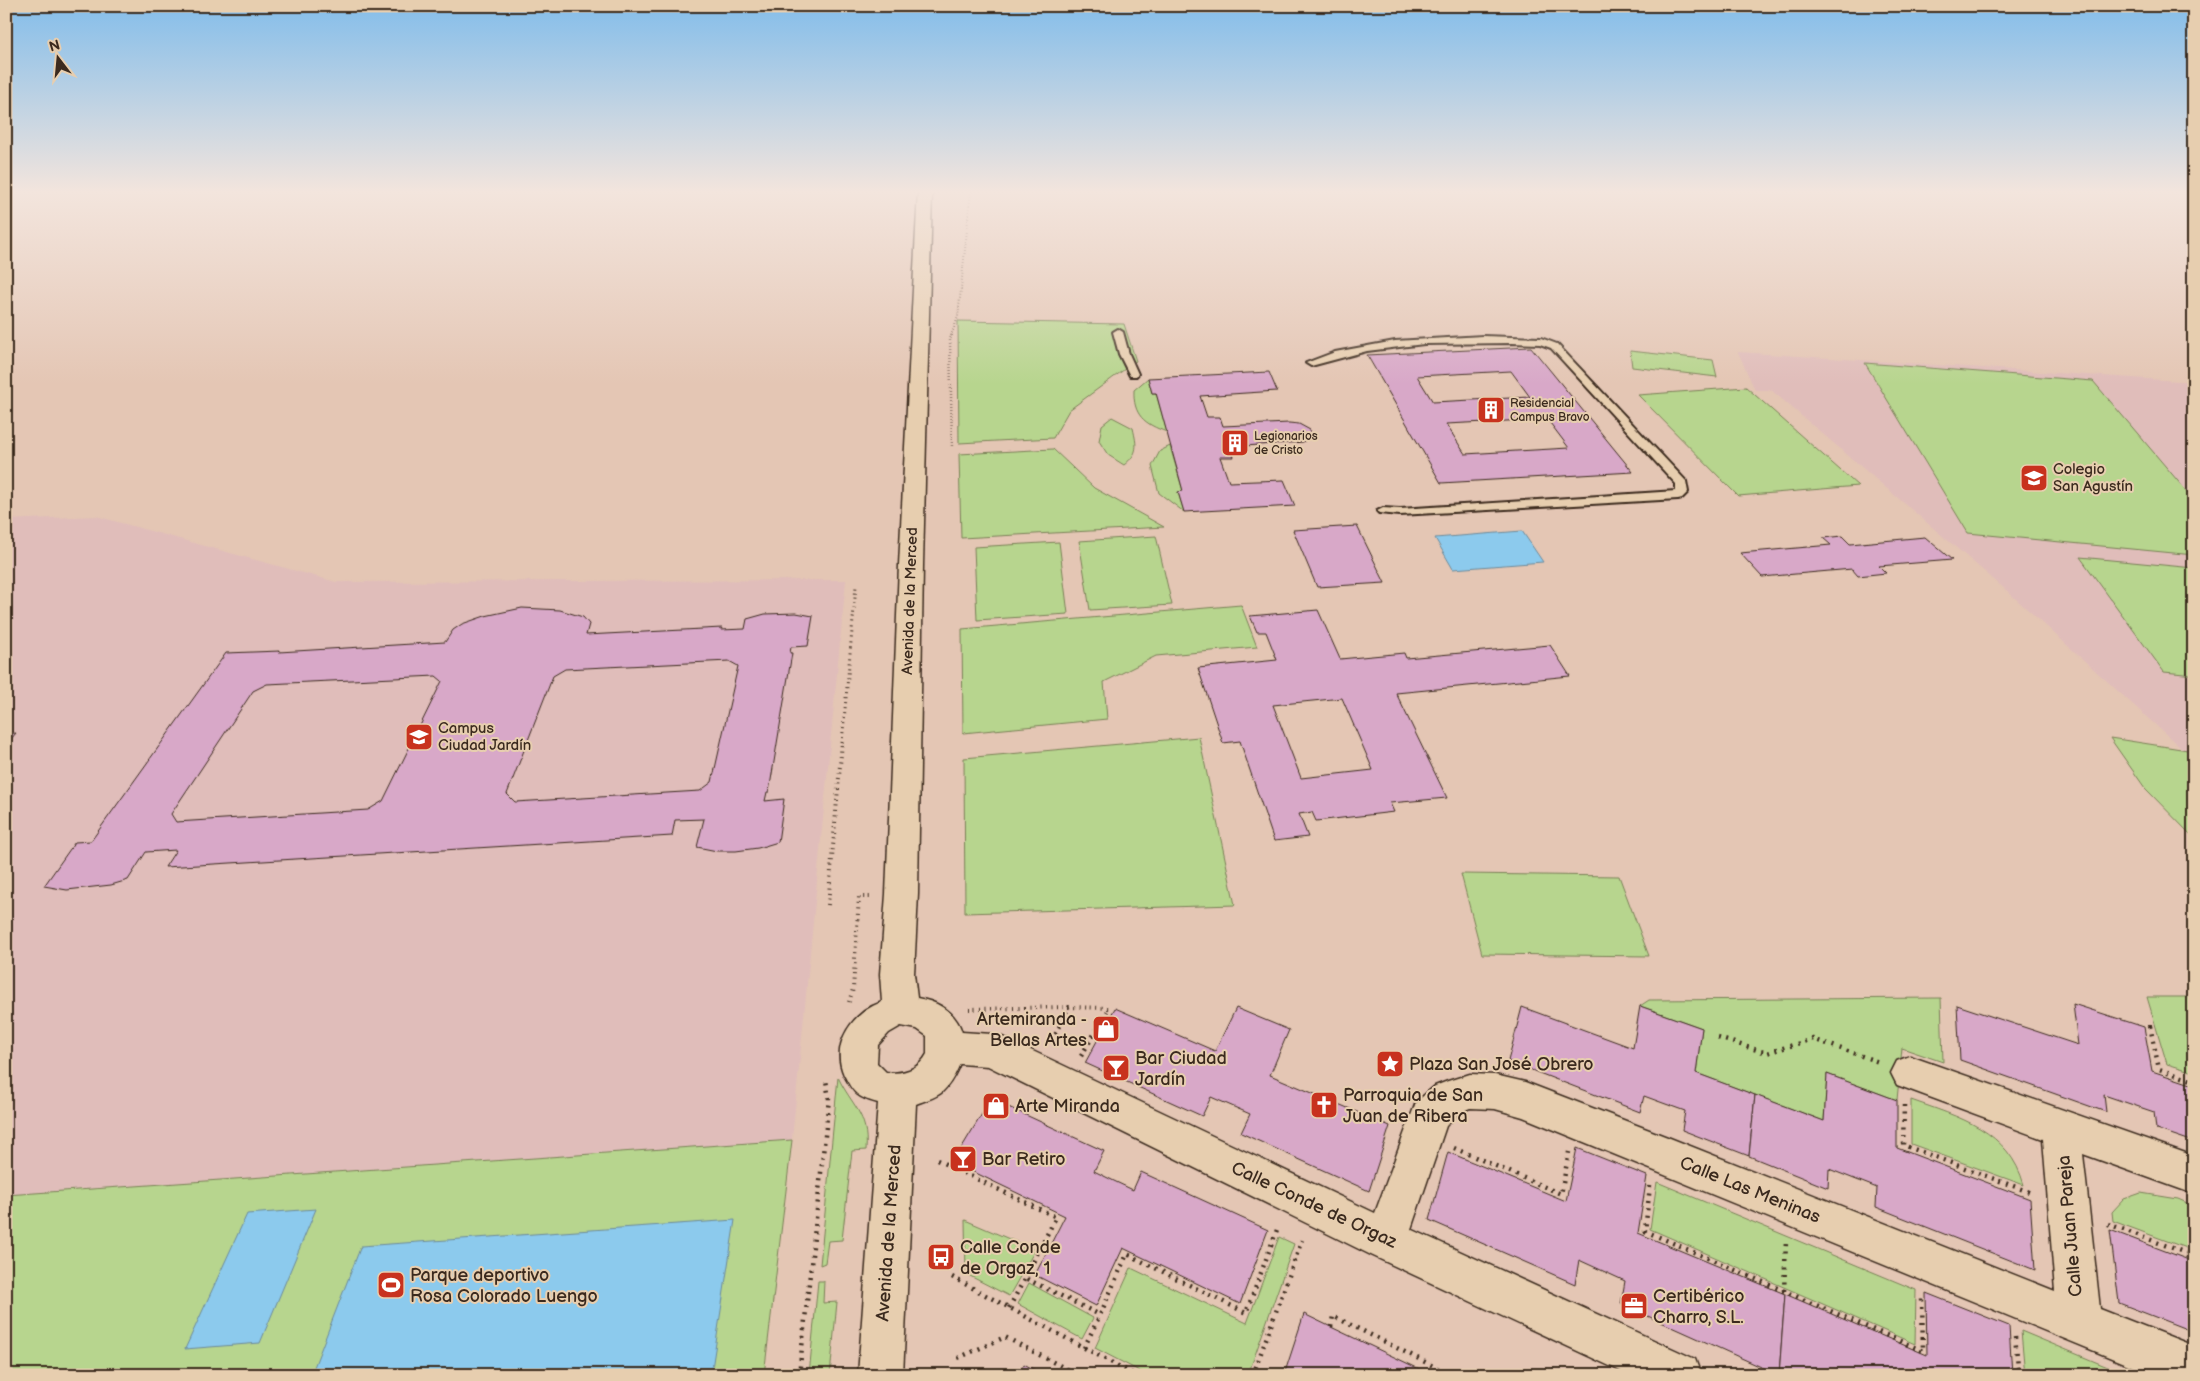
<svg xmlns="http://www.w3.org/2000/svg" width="2200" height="1381" font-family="'Balsamiq Sans',sans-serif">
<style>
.built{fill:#e0bdba}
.green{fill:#b7d58e;stroke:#798056}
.water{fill:#8ccaed;stroke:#6c8a9a}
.building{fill:#d8a8c8;stroke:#3b2a1e;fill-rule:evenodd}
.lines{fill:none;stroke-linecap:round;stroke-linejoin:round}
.lane-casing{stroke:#3b2a1e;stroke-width:4}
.street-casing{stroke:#3b2a1e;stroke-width:3}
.secondary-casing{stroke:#3b2a1e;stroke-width:3}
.path-far4{stroke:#3b2a1e;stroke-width:2;stroke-dasharray:0.5 2.5;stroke-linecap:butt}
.path-far3{stroke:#3b2a1e;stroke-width:2.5;stroke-dasharray:0.5 2.5;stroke-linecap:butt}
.path-far2{stroke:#3b2a1e;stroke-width:3;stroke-dasharray:1 4;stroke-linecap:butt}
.path-far1{stroke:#3b2a1e;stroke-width:4;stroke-dasharray:1 4.5;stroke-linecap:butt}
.path{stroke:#3b2a1e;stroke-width:4.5;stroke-dasharray:2 5.5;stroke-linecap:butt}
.lane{fill:#e7ceaf;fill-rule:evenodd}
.street{fill:#e7ceaf;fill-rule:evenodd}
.secondary{fill:#e7ceaf;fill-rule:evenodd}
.labels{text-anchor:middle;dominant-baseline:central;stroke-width:4;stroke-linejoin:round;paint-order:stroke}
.far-poi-label{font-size:12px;fill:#3b2a1e;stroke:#e7ceaf;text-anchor:start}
.poi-label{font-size:15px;fill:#3b2a1e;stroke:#e7ceaf;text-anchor:start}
.street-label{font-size:15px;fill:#3b2a1e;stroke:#e7ceaf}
.near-poi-label{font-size:18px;fill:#3b2a1e;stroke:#e7ceaf;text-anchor:start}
.near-street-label{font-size:18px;fill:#3b2a1e;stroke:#e7ceaf}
</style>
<rect width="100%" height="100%" fill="#e4c6b4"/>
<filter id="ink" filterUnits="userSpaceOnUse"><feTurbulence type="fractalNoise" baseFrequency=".02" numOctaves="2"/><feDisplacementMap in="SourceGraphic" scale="10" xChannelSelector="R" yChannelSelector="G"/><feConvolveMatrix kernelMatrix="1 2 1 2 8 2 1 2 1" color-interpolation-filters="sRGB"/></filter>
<g filter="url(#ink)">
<g class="built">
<path d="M 1738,352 L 2194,382 L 2194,751 L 2181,748 L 2006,590 L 1771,390 L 1755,390 Z"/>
<path d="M 96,516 L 336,582 L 846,580 L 792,1140 L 6,1195 L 6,520 Z"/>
</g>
<g class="green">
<path d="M 958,321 L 1124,324 L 1136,361 L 1069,410 L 1053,438 L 959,443 Z"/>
<path d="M 1630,351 L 1713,360 L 1717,377 L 1632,367 Z"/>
<path d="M 1865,363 L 2093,381 L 2194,500 L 2194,555 L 1968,533 Z"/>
<path d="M 1148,378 L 1152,393 L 1156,393 L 1167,432 C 1144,424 1133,415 1134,390 Z"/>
<path d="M 1746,387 L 1858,486 L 1738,496 L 1638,395 Z"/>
<path d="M 1112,417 L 1133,428 C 1137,446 1139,453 1124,465 L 1108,455 L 1099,441 L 1102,425 Z"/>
<path d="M 1170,446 L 1183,491 L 1178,492 L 1184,512 L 1159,493 L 1152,466 L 1160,451 Z"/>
<path d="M 1053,449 L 1094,488 L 1164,527 L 961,538 L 959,454 Z"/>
<path d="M 1156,536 L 1172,605 L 1090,610 L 1079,541 Z"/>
<path d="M 1059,542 L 1068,614 L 977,620 L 974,547 Z"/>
<path d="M 2080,557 L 2194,568 L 2194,675 L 2164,672 Z"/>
<path d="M 1241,605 L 1257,647 L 1156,656 L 1104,682 L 1107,719 L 963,733 L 962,629 Z"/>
<path d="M 1199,737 L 1235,905 L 965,913 L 964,758 Z"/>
<path d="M 2110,738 L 2194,751 L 2194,838 L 2145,788 Z"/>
<path d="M 1461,874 L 1619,876 L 1649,956 L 1482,954 Z"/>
<path d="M 2147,997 L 2194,997 L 2194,1072 L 2167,1064 Z"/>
<path d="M 1941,998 L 1943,1062 L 1902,1048 L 1897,1100 L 1827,1074 L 1824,1121 L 1696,1073 L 1702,1028 L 1640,1006 L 1649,1000 Z"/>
<path d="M 838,1077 C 851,1105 869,1114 866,1150 L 852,1151 L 842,1240 L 828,1241 L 825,1263 L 820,1265 Z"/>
<path d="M 1911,1100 C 1959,1117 2009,1130 2024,1185 L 1911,1144 Z"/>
<path d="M 792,1140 L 764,1375 L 6,1375 L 6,1195 Z"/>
<path d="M 1657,1182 L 1916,1290 L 1915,1344 L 1650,1229 Z"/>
<path d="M 2141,1193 L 2178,1199 L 2194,1206 L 2194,1251 L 2113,1221 L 2112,1212 L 2124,1199 Z"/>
<path d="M 965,1220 L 1035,1250 L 1009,1296 L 966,1274 Z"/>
<path d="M 1279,1237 L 1294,1244 L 1248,1375 L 1147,1375 L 1095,1348 L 1131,1268 L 1247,1323 Z"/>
<path d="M 818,1281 L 824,1281 L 823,1303 L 837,1302 L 830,1375 L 809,1375 Z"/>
<path d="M 1029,1283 L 1093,1318 L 1082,1339 L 1018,1304 Z"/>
<path d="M 2021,1331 L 2127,1375 L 2025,1375 Z"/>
</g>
<g class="water">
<path d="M 1522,531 L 1543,562 L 1453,569 L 1435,538 Z"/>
<path d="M 316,1209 L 260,1343 L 185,1349 L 247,1214 Z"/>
<path d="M 735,1220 L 711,1375 L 311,1375 L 361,1246 Z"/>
</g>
<g class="building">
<path d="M 1531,347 L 1633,472 L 1441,483 L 1367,355 ZM 1511,371 L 1530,397 L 1433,402 L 1417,376 ZM 1547,419 L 1569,448 L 1465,454 L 1446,424 Z"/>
<path d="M 1269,372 L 1277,391 L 1200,396 L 1207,417 L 1220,417 L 1223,426 L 1289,423 L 1299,424 L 1310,430 L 1311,437 L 1303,442 L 1230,447 L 1234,457 L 1220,457 L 1229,482 L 1284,480 L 1295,506 L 1184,512 L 1178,492 L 1183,491 L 1156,393 L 1152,393 L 1148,378 Z"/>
<path d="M 1357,526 L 1385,583 L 1317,587 L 1293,530 Z"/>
<path d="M 1842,536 L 1850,544 L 1925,537 L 1952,560 L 1879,566 L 1886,573 L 1858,576 L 1852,569 L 1762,577 L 1740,553 L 1831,545 L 1823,538 Z"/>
<path d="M 522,608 L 560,610 L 583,617 L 589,624 L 586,635 L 722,628 L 721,630 L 745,629 L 747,619 L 765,614 L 796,613 L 813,616 L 808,646 L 791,647 L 790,653 L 792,653 L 769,792 L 767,792 L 765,801 L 784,799 L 778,842 L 758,848 L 736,851 L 717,851 L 697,847 L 704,819 L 675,820 L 672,836 L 165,867 L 176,850 L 146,852 L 128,880 L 111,885 L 67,890 L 44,886 L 75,842 L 91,841 L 226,653 L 280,651 L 279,652 L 445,642 L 453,630 L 462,624 L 485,616 ZM 729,661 L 738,666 L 712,782 L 700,791 L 515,802 L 507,794 L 553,676 L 565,669 ZM 436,676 L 442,681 L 383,801 L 368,810 L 176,822 L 171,814 L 253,691 L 267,684 Z"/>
<path d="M 1318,610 L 1340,659 L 1404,653 L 1406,658 L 1550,645 L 1570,676 L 1396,693 L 1447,798 L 1390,803 L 1394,812 L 1316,821 L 1312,812 L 1299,814 L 1308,837 L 1274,841 L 1240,741 L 1223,743 L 1198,668 L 1277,660 L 1266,632 L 1257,632 L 1250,616 ZM 1342,698 L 1373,770 L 1301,778 L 1273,705 Z"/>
<path d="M 16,733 L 6,745 L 6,734 Z"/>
<path d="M 2073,1004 L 2144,1027 L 2152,1071 L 2194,1085 L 2194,1142 L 2156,1129 L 2154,1112 L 2104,1095 L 2106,1112 L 1960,1060 L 1957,1005 L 2078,1045 Z"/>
<path d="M 1640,1006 L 1702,1028 L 1696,1073 L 1755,1095 L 1749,1156 L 1682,1130 L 1685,1111 L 1663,1103 L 1644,1096 L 1640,1112 L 1508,1061 L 1522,1007 L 1633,1048 Z"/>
<path d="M 1115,1008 L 1215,1051 L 1236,1008 L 1289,1030 L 1270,1075 L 1390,1126 L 1369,1191 L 1241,1133 L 1250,1114 L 1211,1097 L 1202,1116 L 1085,1063 Z"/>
<path d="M 1827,1074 L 1897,1100 L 1897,1148 L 2030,1199 L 2035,1270 L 1876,1207 L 1877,1188 L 1829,1169 L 1828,1188 L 1749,1156 L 1755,1095 L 1824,1121 Z"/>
<path d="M 991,1099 L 1104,1151 L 1094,1171 L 1114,1181 L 1133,1190 L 1141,1172 L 1268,1230 L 1240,1304 L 1123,1248 L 1096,1306 L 1035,1275 L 1065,1216 L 953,1162 Z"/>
<path d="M 1577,1148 L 1647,1176 L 1638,1233 L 1785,1294 L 1779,1375 L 1621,1304 L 1625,1281 L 1579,1260 L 1575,1284 L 1429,1220 L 1448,1152 L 1566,1201 Z"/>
<path d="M 2110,1230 L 2194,1262 L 2194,1332 L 2119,1303 Z"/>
<path d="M 1926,1293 L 2009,1326 L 2012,1375 L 1779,1375 L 1785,1294 L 1927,1355 Z"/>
<path d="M 1304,1314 L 1331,1327 L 1432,1375 L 1284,1375 Z"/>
<path d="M 1024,1364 L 1044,1375 L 1018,1375 Z"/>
</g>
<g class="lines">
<defs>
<g id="lane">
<path d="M 1118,329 L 1123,332 L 1129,354 L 1138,374 L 1136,376 L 1130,376 L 1119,354 L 1113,332 Z"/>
<path d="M 1483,336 L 1541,338 L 1557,344 L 1686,481 L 1688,492 L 1682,498 L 1678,499 L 1400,515 L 1379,513 L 1377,511 L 1383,508 L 1400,509 L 1676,491 L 1676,484 L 1551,348 L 1540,344 L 1512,343 L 1424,344 L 1367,351 L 1311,366 L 1306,363 L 1335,352 L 1395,341 Z"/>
</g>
<path id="street" d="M 947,1031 L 992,1034 L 1005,1038 L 1375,1213 L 1416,1102 L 1435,1086 L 1448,1081 L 1470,1074 L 1495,1075 L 1525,1082 L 1670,1138 L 2055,1291 L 2043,1139 L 1897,1085 L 1891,1073 L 1897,1061 L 1910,1056 L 2194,1156 L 2194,1194 L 2083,1154 L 2100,1309 L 2194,1346 L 2194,1375 L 2153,1375 L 1523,1117 L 1495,1109 L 1470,1108 L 1460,1112 L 1446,1126 L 1411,1229 L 1695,1359 L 1701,1375 L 1629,1375 L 1371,1255 L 988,1066 L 947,1063 L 934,1059 L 929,1047 L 934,1035 Z"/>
<path id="secondary" d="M 918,191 L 932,191 L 923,565 L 918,894 L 914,974 L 917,998 C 954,1004 974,1032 958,1068 C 954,1077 949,1086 941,1093 C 934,1098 924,1101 916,1104 L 903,1375 L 858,1375 L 878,1103 C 871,1101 863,1099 857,1094 C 851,1089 848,1082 844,1075 C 830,1044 853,1012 882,1002 L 880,974 L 886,894 L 899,565 ZM 901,1026 L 917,1029 L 927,1036 L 927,1054 C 919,1069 903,1075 886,1072 L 877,1063 L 878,1045 L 889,1033 Z"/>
</defs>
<use href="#lane" class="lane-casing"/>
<use href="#street" class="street-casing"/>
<use href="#secondary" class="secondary-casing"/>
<path class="path-far4" d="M 951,336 L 958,317 L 971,191"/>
<path class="path-far3" d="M 952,335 L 950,339 L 952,448"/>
<path class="path-far2" d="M 842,743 L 856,586"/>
<g class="path-far1">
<path d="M 828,905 L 842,742"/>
<path d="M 849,1002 L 853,989 L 859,897 L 870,897"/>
<path d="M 969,1009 L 1069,1007"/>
<path d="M 2150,1025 L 2150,1027"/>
<path d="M 1059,1027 L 1069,1007 L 1109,1008 L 1098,1027"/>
</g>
<g class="path">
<path d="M 2150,1026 L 2159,1069 L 2194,1081"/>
<path d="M 1718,1038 L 1767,1053 L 1813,1039 L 1879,1062"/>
<path d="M 1052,1041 L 1060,1026"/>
<path d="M 1081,1056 L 1099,1026"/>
<path d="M 1904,1105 L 1903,1145 L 2032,1193"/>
<path d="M 1454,1148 L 1561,1194 L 1569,1152"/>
<path d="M 937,1160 L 1056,1217 L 1025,1278 L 1100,1315 L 1127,1254 L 1246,1313 L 1278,1227"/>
<path d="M 1650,1186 L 1645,1231 L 1923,1351 L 1922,1298"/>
<path d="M 2108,1224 L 2194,1256"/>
<path d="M 952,1277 L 1135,1375"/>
<path d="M 1784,1291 L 1786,1241"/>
<path d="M 1009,1308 L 1025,1278"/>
<path d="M 1331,1327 L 1333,1316 L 1451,1375"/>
<path d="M 2015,1337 L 2019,1375"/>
<path d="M 1084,1348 L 1100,1315"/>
<path d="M 958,1358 L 1005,1337 L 1078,1375"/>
<path d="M 799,1375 L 829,1099 L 826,1080"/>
<path d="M 1253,1375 L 1302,1240"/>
</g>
<use href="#lane" class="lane"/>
<use href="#street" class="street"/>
<use href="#secondary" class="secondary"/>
</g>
</g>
<linearGradient id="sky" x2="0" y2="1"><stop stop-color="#83bdea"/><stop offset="0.5" stop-color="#f3e5dd"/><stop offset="1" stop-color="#f3e5dd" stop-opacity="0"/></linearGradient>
<rect width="2200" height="384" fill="url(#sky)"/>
<defs>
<symbol id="building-square" viewBox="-11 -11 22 22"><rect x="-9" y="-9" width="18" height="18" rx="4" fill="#c8321e" stroke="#e7ceaf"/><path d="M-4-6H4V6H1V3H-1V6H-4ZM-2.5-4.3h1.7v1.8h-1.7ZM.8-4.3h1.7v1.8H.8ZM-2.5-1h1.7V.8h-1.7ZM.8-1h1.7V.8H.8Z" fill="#fff"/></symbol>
<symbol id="school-square" viewBox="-11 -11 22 22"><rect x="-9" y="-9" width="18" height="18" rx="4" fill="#c8321e" stroke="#e7ceaf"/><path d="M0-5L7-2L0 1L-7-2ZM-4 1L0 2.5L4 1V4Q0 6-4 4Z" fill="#fff"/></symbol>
<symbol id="university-square" viewBox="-11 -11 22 22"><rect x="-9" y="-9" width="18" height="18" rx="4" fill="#c8321e" stroke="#e7ceaf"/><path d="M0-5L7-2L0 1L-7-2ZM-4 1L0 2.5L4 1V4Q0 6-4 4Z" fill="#fff"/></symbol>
<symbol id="shop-square" viewBox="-11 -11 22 22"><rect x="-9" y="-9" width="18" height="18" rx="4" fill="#c8321e" stroke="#e7ceaf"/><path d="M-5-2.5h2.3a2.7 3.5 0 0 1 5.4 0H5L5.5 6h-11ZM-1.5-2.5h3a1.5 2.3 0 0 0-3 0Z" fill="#fff"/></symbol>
<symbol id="sight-square" viewBox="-11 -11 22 22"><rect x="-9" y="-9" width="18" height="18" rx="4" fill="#c8321e" stroke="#e7ceaf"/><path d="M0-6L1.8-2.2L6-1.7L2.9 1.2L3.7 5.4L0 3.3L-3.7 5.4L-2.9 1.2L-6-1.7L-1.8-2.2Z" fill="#fff"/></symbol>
<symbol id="bar-square" viewBox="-11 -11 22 22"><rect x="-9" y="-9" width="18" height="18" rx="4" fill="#c8321e" stroke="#e7ceaf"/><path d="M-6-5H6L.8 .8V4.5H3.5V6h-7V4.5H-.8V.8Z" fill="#fff"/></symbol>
<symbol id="church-square" viewBox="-11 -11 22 22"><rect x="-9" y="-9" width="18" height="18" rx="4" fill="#c8321e" stroke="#e7ceaf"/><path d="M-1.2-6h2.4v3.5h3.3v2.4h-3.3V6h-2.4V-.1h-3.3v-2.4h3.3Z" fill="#fff"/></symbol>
<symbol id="bus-square" viewBox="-11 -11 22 22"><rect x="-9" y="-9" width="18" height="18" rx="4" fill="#c8321e" stroke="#e7ceaf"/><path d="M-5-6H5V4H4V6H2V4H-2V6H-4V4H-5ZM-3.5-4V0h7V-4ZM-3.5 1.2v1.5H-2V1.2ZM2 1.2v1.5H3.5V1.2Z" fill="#fff"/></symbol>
<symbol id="stadium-square" viewBox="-11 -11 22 22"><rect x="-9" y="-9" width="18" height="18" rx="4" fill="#c8321e" stroke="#e7ceaf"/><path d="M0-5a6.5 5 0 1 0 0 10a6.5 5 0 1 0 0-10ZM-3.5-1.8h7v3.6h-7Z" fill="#fff"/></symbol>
<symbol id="office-square" viewBox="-11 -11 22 22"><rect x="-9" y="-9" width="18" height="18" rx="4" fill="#c8321e" stroke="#e7ceaf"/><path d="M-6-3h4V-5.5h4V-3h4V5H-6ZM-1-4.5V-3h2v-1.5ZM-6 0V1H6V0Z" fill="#fff"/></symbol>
</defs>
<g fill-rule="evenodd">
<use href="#building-square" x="1475" y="394" width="32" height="32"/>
<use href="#building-square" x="1219" y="427" width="32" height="32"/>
<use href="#school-square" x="2018" y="462" width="32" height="32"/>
<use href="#university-square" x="403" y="721" width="32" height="32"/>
<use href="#shop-square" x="1090" y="1013" width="32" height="32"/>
<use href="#sight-square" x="1374" y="1048" width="32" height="32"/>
<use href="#bar-square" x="1100" y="1052" width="32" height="32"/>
<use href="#church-square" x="1308" y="1089" width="32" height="32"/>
<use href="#shop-square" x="980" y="1090" width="32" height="32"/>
<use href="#bar-square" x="947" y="1143" width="32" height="32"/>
<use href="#bus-square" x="925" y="1241" width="32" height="32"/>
<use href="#stadium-square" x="375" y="1269" width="32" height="32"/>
<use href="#office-square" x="1618" y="1290" width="32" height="32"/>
</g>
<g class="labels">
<g class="far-poi-label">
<text x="1510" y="403">Residencial<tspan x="1510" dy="14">Campus Bravo</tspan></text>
<text x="1254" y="436">Legionarios<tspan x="1254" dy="14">de Cristo</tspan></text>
</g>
<g class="poi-label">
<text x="2053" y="469">Colegio<tspan x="2053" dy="17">San Agustín</tspan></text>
<text x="438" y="728">Campus<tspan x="438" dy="17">Ciudad Jardín</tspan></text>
</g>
<g class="street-label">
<text transform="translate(910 601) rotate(-88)">Avenida de la Merced</text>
</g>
<g class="near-poi-label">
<text x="1087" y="1019" text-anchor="end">Artemiranda -<tspan x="1087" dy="21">Bellas Artes</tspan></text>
<text x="1135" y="1058">Bar Ciudad<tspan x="1135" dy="21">Jardín</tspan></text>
<text x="1409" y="1064">Plaza San José Obrero</text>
<text x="1343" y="1095">Parroquia de San<tspan x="1343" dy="21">Juan de Ribera</tspan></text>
<text x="1015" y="1106">Arte Miranda</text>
<text x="982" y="1159">Bar Retiro</text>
<text x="960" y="1247">Calle Conde<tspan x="960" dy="21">de Orgaz, 1</tspan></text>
<text x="410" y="1275">Parque deportivo<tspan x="410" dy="21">Rosa Colorado Luengo</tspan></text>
<text x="1653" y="1296">Certibérico<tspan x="1653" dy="21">Charro, S.L.</tspan></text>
</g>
<g class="near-street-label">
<text transform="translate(1750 1190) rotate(22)">Calle Las Meninas</text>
<text transform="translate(1314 1205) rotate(25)">Calle Conde de Orgaz</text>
<text transform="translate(2070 1226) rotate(-95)">Calle Juan Pareja</text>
<text transform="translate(889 1233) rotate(-86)">Avenida de la Merced</text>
</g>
</g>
<rect width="2200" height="1381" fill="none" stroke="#e7ceaf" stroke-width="25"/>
<rect x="12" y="12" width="2175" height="1356" fill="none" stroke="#3b2a1e" stroke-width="2" filter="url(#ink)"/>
<g transform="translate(58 58) rotate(344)" stroke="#e7ceaf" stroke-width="4" paint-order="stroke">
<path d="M0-4L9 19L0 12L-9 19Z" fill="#3b2a1e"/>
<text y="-8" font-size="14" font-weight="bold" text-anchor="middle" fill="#3b2a1e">N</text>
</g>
</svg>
